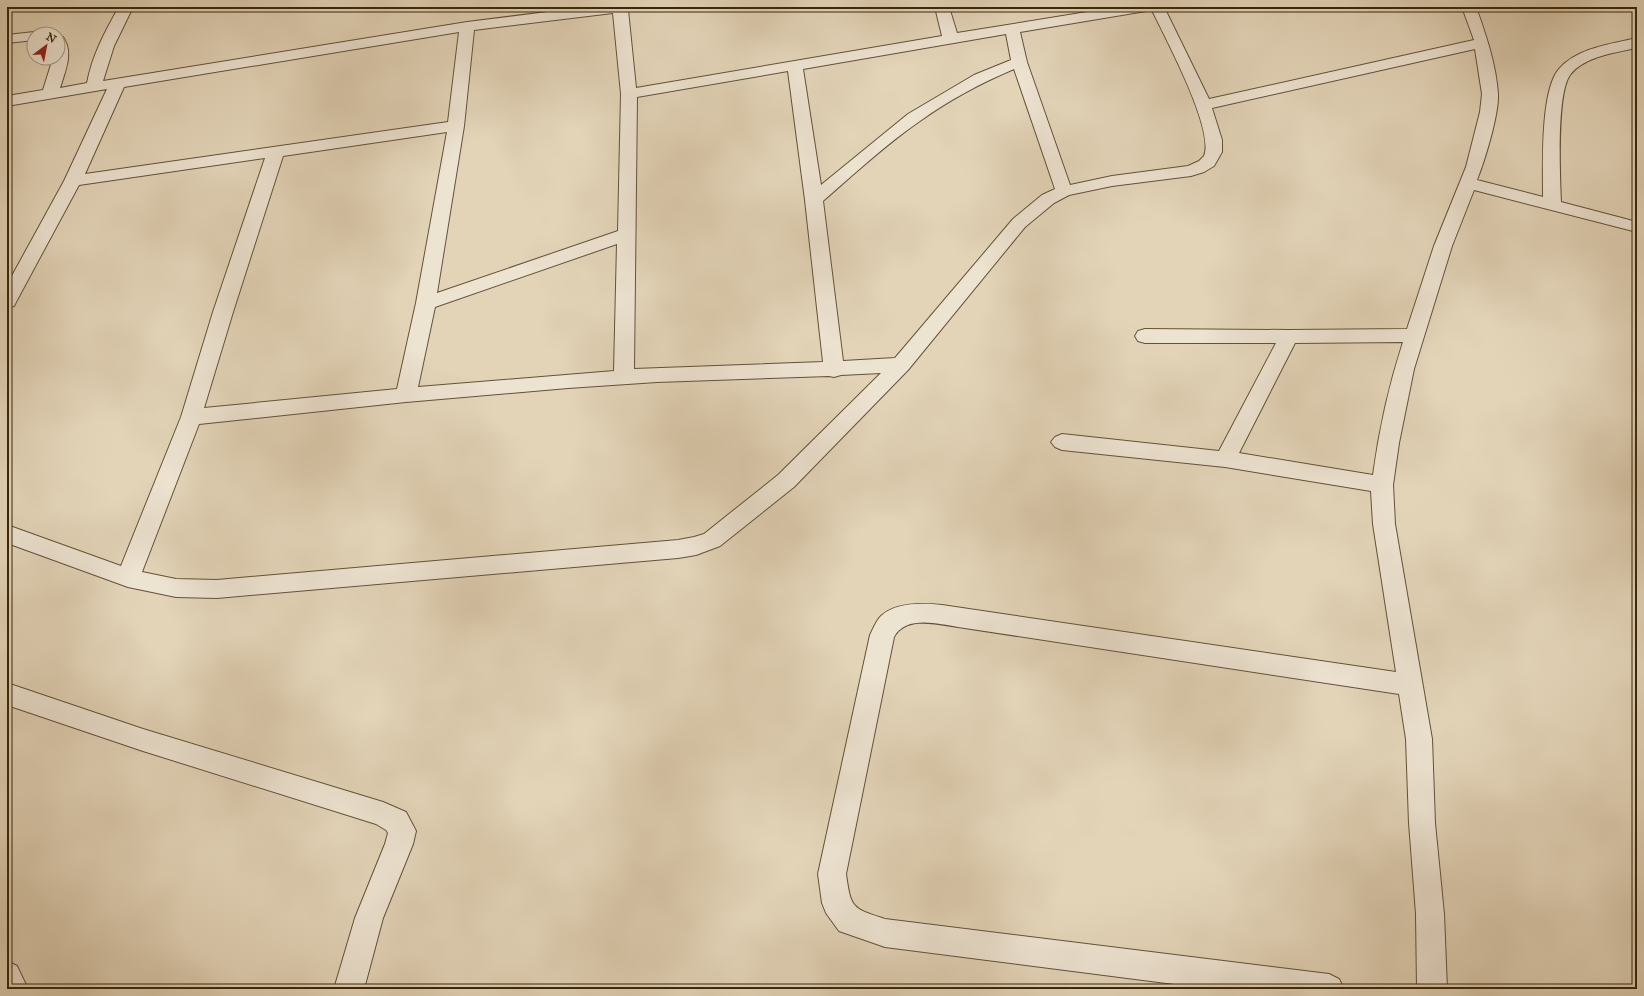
<svg xmlns="http://www.w3.org/2000/svg" width="1644" height="996" font-family="'IM FELL Great Primer',serif">
<style>
.lines{fill:none;stroke-linecap:round;stroke-linejoin:round}
.street-casing{stroke:#635237;stroke-width:2}
.street{fill:#ede3d1;fill-rule:evenodd}
</style>
<rect width="100%" height="100%" fill="#e3d4b8"/>
<filter id="stains"><feTurbulence type="fractalNoise" baseFrequency=".005" numOctaves="4"/><feColorMatrix values="0 0 0 0 .2 0 0 0 0 .09 0 0 0 0 .02 0 0 0 .5 -.17"/></filter>
<radialGradient id="worn" r=".72"><stop offset=".6" stop-color="#630" stop-opacity="0"/><stop offset="1" stop-color="#630" stop-opacity=".3"/></radialGradient>
<g class="lines">
<defs>
<g id="street">
<path d="M 119,7 L 133,7 L 114,46 L 103,81 L 467,22 L 587,7 L 630,7 L 628,10 L 636,88 L 942,36 L 935,7 L 949,7 L 957,33 L 1118,7 L 1164,7 L 1209,99 L 1474,40 L 1462,7 L 1476,7 C 1486,35 1496,64 1498,94 C 1499,114 1485,160 1477,180 L 1543,197 C 1543,168 1540,90 1559,69 C 1577,48 1611,44 1637,38 L 1637,48 C 1617,52 1583,57 1570,75 C 1556,95 1560,176 1561,202 L 1637,222 L 1637,232 L 1474,190 L 1452,246 L 1414,369 L 1399,443 L 1393,485 L 1395,524 L 1432,739 L 1435,823 L 1444,914 L 1447,989 L 1417,989 L 1416,914 L 1409,823 L 1406,739 L 1399,694 L 958,627 C 938,624 906,615 894,637 L 846,874 C 851,909 852,908 885,919 L 1329,974 L 1339,979 L 1344,989 L 1213,989 L 885,947 L 839,931 L 826,913 L 822,903 L 818,874 L 870,635 C 873,629 876,621 881,616 C 896,602 923,603 942,605 L 1396,672 L 1373,524 L 1371,491 L 1225,467 L 1062,450 L 1055,447 L 1051,442 L 1055,437 L 1062,434 L 1219,451 L 1276,343 L 1145,343 L 1138,341 L 1135,336 L 1138,331 L 1145,329 L 1289,330 L 1407,329 L 1434,246 L 1466,167 L 1480,112 L 1482,94 L 1475,49 L 1212,108 L 1222,140 L 1222,152 L 1214,166 L 1204,172 L 1191,176 L 1112,186 L 1069,195 L 1054,203 L 1025,227 L 908,370 L 794,487 L 720,546 L 696,555 L 678,558 L 217,598 L 176,597 L 128,587 L 7,543 L 7,525 L 121,566 L 181,417 L 213,312 L 265,158 L 79,185 L 16,302 L 14,306 L 7,308 L 7,285 L 64,181 L 107,89 L 7,106 L 7,96 L 43,90 L 53,58 L 58,58 L 58,36 L 63,37 C 74,52 65,72 60,88 L 87,83 C 92,56 105,31 119,7 ZM 1152,10 C 1165,38 1215,129 1204,156 L 1199,161 L 1188,166 L 1112,176 L 1070,185 L 1027,62 L 1020,32 ZM 613,13 L 621,94 L 618,231 L 437,293 L 464,126 L 474,30 ZM 459,32 L 448,122 L 85,174 L 124,87 ZM 1006,34 L 1011,60 L 974,75 L 908,114 L 821,185 L 803,69 ZM 1014,69 L 1055,189 L 1042,195 L 1013,219 L 895,358 L 843,361 L 823,201 C 854,174 885,145 920,121 C 949,100 981,83 1014,69 ZM 788,71 L 805,200 L 823,362 L 634,369 L 637,97 ZM 447,132 L 416,303 L 397,389 L 204,408 L 233,312 L 283,156 ZM 617,244 L 614,371 L 418,387 L 435,307 ZM 1403,342 C 1389,385 1379,430 1373,475 L 1239,453 L 1295,343 ZM 881,373 L 778,475 L 704,534 L 694,537 L 678,540 L 217,580 L 176,579 L 142,572 L 199,424 L 406,402 L 568,388 L 657,382 L 829,376 L 834,377 L 841,375 Z"/>
<path d="M 34,32 L 40,34 L 34,34 L 34,40 L 7,43 L 7,35 Z"/>
<path d="M 7,683 L 143,729 L 383,802 L 406,812 L 416,831 L 413,844 L 383,918 L 364,989 L 334,989 L 355,918 L 385,844 L 388,833 L 386,830 L 376,824 L 143,751 L 7,705 Z"/>
<path d="M 7,961 L 17,966 L 28,989 L 7,989 Z"/>
</g>
</defs>
<use href="#street" class="street-casing"/>
<use href="#street" class="street"/>
</g>
<rect width="1644" height="996" fill="none" stroke="#e3d4b8" stroke-width="24"/>
<rect x="8" y="8" width="1628" height="980" fill="none" stroke="#38260c" stroke-width="2"/>
<rect x="12" y="12" width="1620" height="972" fill="none" stroke="#38260c"/>
<g transform="translate(46 46) rotate(32)"><circle r="19" fill="#ede3d1" stroke="#a59782"/>
<path d="M0-3L7 15L0 10L-7 15Z" fill="#8f2418"/>
<text y="-6" font-size="11" font-weight="bold" text-anchor="middle" fill="#38260c">N</text>
</g>
<rect width="100%" height="100%" filter="url(#stains)"/>
<rect width="100%" height="100%" fill="url(#worn)"/>
</svg>
